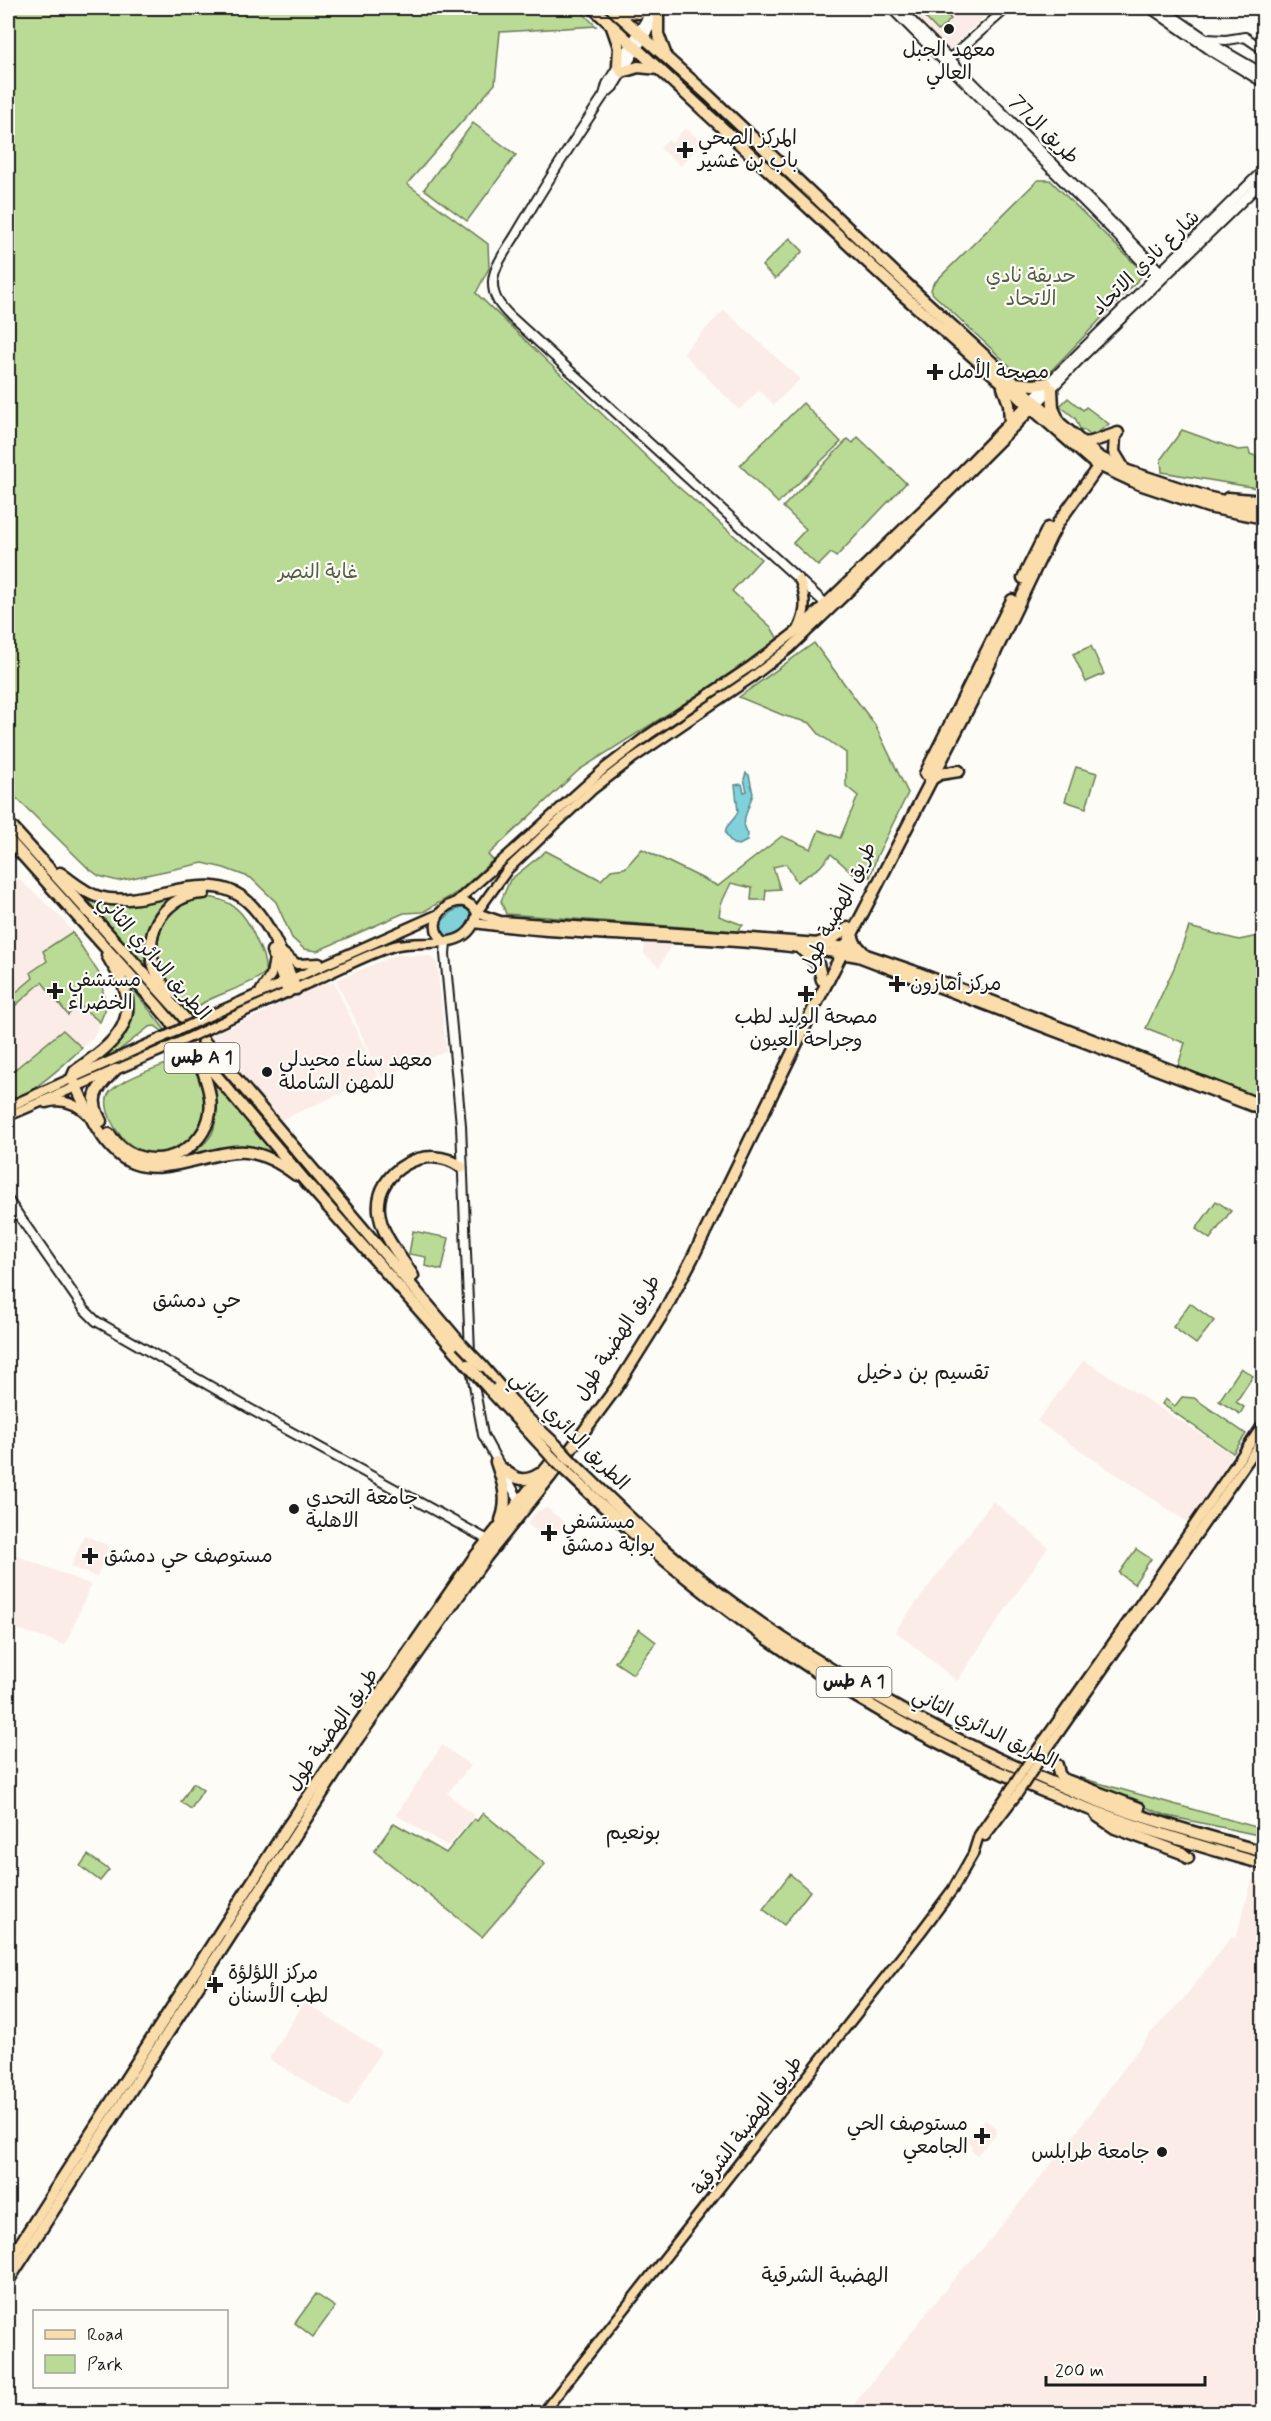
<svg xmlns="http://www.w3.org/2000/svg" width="1271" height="2421" font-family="Mynerve,'Playpen Sans Arabic',sans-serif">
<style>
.built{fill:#fbece7}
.green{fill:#badb95;stroke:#6b7c58;stroke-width:1.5}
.water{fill:#80d1d9;stroke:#58898d;stroke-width:1.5}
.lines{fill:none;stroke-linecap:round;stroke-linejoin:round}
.secondary-casing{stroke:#1c1c1c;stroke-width:12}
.primary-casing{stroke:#1c1c1c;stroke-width:13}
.highway-casing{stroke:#1c1c1c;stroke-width:15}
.secondary{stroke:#fdfcf7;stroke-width:8}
.primary{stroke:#fbddab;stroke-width:8}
.highway{stroke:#fbddab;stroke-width:10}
.primary-bridge-casing{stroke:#1c1c1c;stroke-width:13;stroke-linecap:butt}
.highway-bridge-casing{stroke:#1c1c1c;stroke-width:15;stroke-linecap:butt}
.primary-bridge{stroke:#fbddab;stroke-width:8}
.highway-bridge{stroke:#fbddab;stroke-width:10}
.poi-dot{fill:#1c1c1c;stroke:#fdfcf7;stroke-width:2}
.labels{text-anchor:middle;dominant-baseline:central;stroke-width:4.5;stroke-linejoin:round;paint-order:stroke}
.shield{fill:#fdfcf7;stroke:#605f5e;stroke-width:1.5}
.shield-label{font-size:18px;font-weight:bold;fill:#1c1c1c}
.poi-label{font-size:20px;fill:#1c1c1c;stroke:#fdfcf7;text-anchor:start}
.street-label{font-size:20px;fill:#1c1c1c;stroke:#fdfcf7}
.park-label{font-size:20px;fill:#535f46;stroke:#fdfcf7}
.neighbourhood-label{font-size:21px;fill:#1c1c1c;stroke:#fdfcf7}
</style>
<rect width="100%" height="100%" fill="#fdfcf7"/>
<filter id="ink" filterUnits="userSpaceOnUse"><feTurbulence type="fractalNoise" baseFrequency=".0167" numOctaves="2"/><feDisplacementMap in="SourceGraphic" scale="12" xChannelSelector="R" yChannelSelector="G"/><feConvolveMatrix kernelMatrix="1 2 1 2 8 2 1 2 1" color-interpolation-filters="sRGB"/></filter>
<g filter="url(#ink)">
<g class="built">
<path d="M 905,8 L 994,8 L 948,50 Z"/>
<path d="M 685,128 L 702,142 L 681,166 L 660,148 L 668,140 L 672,143 Z"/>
<path d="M 724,310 L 800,379 L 774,405 L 759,390 L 739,410 L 683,353 Z"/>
<path d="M 19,879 L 65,921 L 100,975 L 106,1008 L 93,1038 L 54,1072 L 14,1099 L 8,1098 L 8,888 Z"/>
<path d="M 645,940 L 672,944 L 659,967 L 644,954 Z"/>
<path d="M 396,955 L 430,956 L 437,962 L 446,1051 L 382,1078 L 336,980 Z"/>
<path d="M 334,982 L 378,1077 L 281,1120 L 209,1036 L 265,1012 L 309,987 Z"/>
<path d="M 1084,1360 L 1233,1454 L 1190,1524 L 1037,1421 Z"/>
<path d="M 993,1501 L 1048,1547 L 957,1681 L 895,1631 Z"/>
<path d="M 547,1508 L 565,1523 L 552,1543 L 527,1524 L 537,1511 Z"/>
<path d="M 84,1535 L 109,1546 L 97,1577 L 71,1567 Z"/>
<path d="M 8,1552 L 91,1585 L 65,1645 L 8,1626 Z"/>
<path d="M 442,1745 L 471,1766 L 447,1793 L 474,1816 L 448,1846 L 396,1815 Z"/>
<path d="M 1252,1880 L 1264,1883 L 1263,2413 L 847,2413 L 957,2275 L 985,2246 L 1071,2139 L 1150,2034 L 1184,1998 L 1231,1937 L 1236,1938 Z"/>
<path d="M 304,2002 L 381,2051 L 348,2107 L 269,2059 Z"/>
<path d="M 985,2119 L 996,2128 L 996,2134 L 977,2155 L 971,2150 L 972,2147 L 967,2139 Z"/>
</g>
<g class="green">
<path d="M 8,8 L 578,8 L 596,26 L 500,32 L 495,84 L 407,184 L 488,244 L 489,268 L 476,293 L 675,484 L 761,559 L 732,591 L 771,627 L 778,639 L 745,665 L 579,770 L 488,855 L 493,860 L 458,892 L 423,912 L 404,913 L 317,951 L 304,949 L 292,938 L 276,902 L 251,878 L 224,868 L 203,863 L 118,881 L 99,876 L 88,868 L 8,790 Z"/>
<path d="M 916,8 L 940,8 L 951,19 L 938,31 Z"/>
<path d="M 473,123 L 516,155 L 467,221 L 424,189 Z"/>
<path d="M 1038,180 L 1050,180 L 1142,271 L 1142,276 L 1043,379 L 1029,384 L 933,294 L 931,290 L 933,284 Z"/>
<path d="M 790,238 L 803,251 L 775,279 L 762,266 Z"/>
<path d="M 1068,398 L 1083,410 L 1086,407 L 1109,424 L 1092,437 L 1084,430 L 1081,431 L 1075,418 L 1060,406 Z"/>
<path d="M 803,403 L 841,442 L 778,503 L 740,465 Z"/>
<path d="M 1182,430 L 1238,450 L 1249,449 L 1250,454 L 1263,459 L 1263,489 L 1162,472 L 1161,459 Z"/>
<path d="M 858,437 L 906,483 L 836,557 L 831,553 L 818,566 L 793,543 L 806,529 L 783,507 L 848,439 L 853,443 Z"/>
<path d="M 814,643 L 875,725 L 908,793 L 877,856 L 870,877 L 859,870 L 856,876 L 831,854 L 820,867 L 797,882 L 786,864 L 773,867 L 780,889 L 766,890 L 765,900 L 751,900 L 752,888 L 731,883 L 721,904 L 719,916 L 743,925 L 737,931 L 506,914 L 501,901 L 510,880 L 546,851 L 601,880 L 611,870 L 625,868 L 642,849 L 718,886 L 782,836 L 811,849 L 819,830 L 840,838 L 858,796 L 846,786 L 846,753 L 819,734 L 810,723 L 785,716 L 739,697 Z"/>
<path d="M 1091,646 L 1104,674 L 1086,682 L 1073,654 Z"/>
<path d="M 1076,767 L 1097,773 L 1086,808 L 1065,801 Z"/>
<path d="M 191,889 L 154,924 L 155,979 L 83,894 L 107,904 L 117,904 Z"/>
<path d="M 204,897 C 232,898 245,913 255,937 C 261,950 266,959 265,973 C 248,988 207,996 198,1007 L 199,1014 L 192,1016 C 184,1003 173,992 166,978 C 147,941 163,904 204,897 Z"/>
<path d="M 1189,927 L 1239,940 L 1263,935 L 1263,1099 L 1178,1066 L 1185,1043 L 1146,1028 L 1174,968 Z"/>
<path d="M 72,932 L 100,975 L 106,1008 L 100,1022 L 78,1004 L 68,1015 L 42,982 L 16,1005 L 8,1006 L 8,999 L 33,978 L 31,972 L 47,961 L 43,951 Z"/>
<path d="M 125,979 L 166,1031 L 163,1032 L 155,1026 L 149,1027 L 113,1055 L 104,1059 C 134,1027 131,1020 125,979 Z"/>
<path d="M 63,1030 L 82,1048 C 66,1062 28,1100 8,1098 L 8,1075 Z"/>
<path d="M 185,1057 C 194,1070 206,1085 207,1102 C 209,1156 135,1177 110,1118 C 107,1110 104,1099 110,1092 C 122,1078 167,1064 185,1057 Z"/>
<path d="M 211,1077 L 280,1158 L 266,1151 L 254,1148 L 181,1160 C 225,1136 217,1121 211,1077 Z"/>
<path d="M 1216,1201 L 1231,1211 L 1210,1239 L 1196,1229 Z"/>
<path d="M 413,1231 L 449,1238 L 442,1270 L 425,1266 L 426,1257 L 409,1254 Z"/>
<path d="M 1190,1303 L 1214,1321 L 1196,1344 L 1173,1327 Z"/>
<path d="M 1241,1368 L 1253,1376 L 1236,1402 L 1244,1407 L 1240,1414 L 1219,1401 Z"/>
<path d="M 1182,1397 L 1194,1398 L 1246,1434 L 1233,1453 L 1162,1404 L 1165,1399 L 1175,1406 Z"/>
<path d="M 1136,1549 L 1151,1559 L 1134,1584 L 1119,1573 Z"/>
<path d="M 639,1629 L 656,1642 L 633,1674 L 615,1662 Z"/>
<path d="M 1063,1773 L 1263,1829 L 1263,1836 L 1168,1816 L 1066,1776 Z"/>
<path d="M 193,1783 L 203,1790 L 191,1809 L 181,1802 Z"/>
<path d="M 483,1813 L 545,1864 L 482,1937 L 374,1851 L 394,1823 L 446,1853 L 474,1819 L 477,1821 Z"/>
<path d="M 88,1855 L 109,1870 L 100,1881 L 80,1866 Z"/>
<path d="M 790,1874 L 810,1891 L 784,1925 L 763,1909 Z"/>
<path d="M 316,2294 L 335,2307 L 313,2337 L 295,2323 Z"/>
</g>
<g class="water">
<path d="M 746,773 L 749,775 L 753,794 L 745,817 L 744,828 L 748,834 L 747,841 L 739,845 L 733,844 C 717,826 730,828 738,812 L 735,785 L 742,784 L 744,792 L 747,791 L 744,779 Z"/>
<path d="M 464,907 L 471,914 C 469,928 461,934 448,938 L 440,932 L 441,922 L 453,911 Z"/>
</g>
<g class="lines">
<defs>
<g id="secondary">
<path d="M 662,8 L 613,87 L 604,95 C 573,141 543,188 515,236 C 507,249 494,266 493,281 C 492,297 501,307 511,317 L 828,606"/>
<path d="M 891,8 L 1112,230 L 1160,281"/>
<path d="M 899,8 L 1165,276"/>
<path d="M 1150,8 L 1213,52 L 1264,83"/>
<path d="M 1161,8 L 1219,48 L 1264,74"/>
<path d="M 1207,39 L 1226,40 L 1245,37 L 1264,50"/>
<path d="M 947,61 L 1007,8"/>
<path d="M 604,95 L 607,84 L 653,8"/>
<path d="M 1032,399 L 1258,175 L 1264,176"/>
<path d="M 1037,404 L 1081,358 L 1264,180"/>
<path d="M 446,942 L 445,954 L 461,1125 L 470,1353"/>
<path d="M 8,1200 L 84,1309 L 96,1321 L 273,1422 L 488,1540"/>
<path d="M 471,1368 L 483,1435 L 521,1504"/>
</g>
<g id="primary">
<path d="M 799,579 C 806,595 807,611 799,627"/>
<path d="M 456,902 L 605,768 L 648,735 L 751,666 L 798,630 L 943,490 L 1031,400"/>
<path d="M 477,912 L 508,869 L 593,789 L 632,759 L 751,678 L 790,648 L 869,572 L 1035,406"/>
<path d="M 477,913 L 500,921 L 752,938 L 819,943 L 846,947 L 913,970 L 1264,1105"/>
<path d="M 474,923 C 601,941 732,933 858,957 L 1264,1111"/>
<path d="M 282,952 L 297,964 L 319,963"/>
<path d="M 261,990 L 271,975 L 274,958"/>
<path d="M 211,1015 L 439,914"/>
<path d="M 216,1025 C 253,1007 289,992 326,975 C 348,965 371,953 394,946 C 422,938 470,955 477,913 C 463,883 416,920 445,942"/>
<path d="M 46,1103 C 63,1098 77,1104 89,1116"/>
<path d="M 8,1107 L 164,1037"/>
<path d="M 8,1116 L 169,1047"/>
<path d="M 1030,1760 L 1131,1617 L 1264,1423"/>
<path d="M 1037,1764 L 1264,1438"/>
<path d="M 985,1836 L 1018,1793"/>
<path d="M 542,2414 L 920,1933 L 953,1889 L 973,1854 L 979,1835 L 1011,1789"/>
</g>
<g id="highway">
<path d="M 593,8 L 904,296 L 1094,463 L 1139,484 L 1208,507 L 1264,518"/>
<path d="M 611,8 L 708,95 L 913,290 L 1032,399 L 1099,457 L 1125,470 L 1210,498 L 1264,510"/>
<path d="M 614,10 L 638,13 L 651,8"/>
<path d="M 658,15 L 658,34 L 665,53"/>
<path d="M 612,27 L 619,47 L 618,66"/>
<path d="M 622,72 L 638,67 L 659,69"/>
<path d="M 1015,383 L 1034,385 L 1047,383"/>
<path d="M 1003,387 L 1009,404 L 1010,422"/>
<path d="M 1052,389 L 1053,408 L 1058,419"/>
<path d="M 1115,436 L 1114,452 L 1123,467"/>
<path d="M 1081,443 L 1091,442 L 1118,433"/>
<path d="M 1228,498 L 1264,501"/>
<path d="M 1023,578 L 1048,528"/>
<path d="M 925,774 L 1012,600"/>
<path d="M 930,780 L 940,774 L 959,771"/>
<path d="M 8,823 L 180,1013 L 461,1344"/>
<path d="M 8,839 L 156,1004 L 306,1182 L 468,1365"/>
<path d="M 60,873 C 72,881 85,893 99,897 C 150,911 211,860 253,907 C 274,930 284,961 296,989"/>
<path d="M 852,935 L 855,943 L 864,953"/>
<path d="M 819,943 L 833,938 L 848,928"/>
<path d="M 801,949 L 818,964 L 822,980"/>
<path d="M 272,951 L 288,992"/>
<path d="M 107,955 C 112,965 119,974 123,984 C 140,1028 105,1049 75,1071 L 72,1078 C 85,1104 95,1133 117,1153 C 152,1186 206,1149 246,1152 C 265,1154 281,1164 296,1175"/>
<path d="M 169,995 C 164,986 157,976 154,966 C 142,930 167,894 204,893"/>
<path d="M 101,1121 C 87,1095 98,1088 115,1070"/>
<path d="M 109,1134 C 115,1141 121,1149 130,1153 C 162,1170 204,1149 210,1113 C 213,1095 204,1075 199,1058"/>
<path d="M 413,1276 C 401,1256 381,1236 379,1211 C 375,1170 429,1141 461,1167"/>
<path d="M 482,1366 L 526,1417 L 556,1445"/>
<path d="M 489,1389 L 551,1456"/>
<path d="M 571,1461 C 601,1490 631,1520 663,1548 C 780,1649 939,1738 1082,1795 C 1141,1818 1203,1835 1264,1852"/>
<path d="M 496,1462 C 503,1482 509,1500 501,1520"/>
<path d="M 498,1465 C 512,1477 522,1485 539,1474"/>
<path d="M 566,1471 C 713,1614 878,1727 1070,1802 C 1133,1826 1198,1846 1264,1864"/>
<path d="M 1057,1765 L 1059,1774 L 1063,1779 L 1139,1808"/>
<path d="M 1096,1815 L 1115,1828 L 1182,1853 L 1188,1858"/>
<path d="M 8,2263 L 288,1826 L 473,1559 L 558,1454"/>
<path d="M 8,2281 L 356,1741 L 486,1557 L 550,1477 L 616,1388 L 665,1310 L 692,1259 L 815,1006 L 973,699 L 1050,538 L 1058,523 L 1103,460"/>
</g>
</defs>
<use href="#secondary" class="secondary-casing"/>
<use href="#primary" class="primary-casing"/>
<use href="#highway" class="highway-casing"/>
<use href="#secondary" class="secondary"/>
<use href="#primary" class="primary"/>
<use href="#highway" class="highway"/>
<defs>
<g id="primary-bridge">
<path d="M 164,1037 L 211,1015"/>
<path d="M 169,1047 L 216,1025"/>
<path d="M 1011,1789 L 1030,1760"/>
<path d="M 1018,1793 L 1037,1764"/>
</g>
<g id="highway-bridge">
<path d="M 461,1344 L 482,1366"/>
<path d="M 468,1365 L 489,1389"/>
<path d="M 556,1445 L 571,1461"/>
<path d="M 551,1456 L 566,1471"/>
</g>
</defs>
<use href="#primary-bridge" class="primary-bridge-casing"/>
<use href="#highway-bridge" class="highway-bridge-casing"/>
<use href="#primary-bridge" class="primary-bridge"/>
<use href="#highway-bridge" class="highway-bridge"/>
</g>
</g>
<g class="poi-dot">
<circle cx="949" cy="29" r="6"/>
<path d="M682 141h6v6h6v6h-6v6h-6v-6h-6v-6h6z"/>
<path d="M932 363h6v6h6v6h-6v6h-6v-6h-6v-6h6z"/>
<path d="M894 975h6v6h6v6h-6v6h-6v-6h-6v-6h6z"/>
<path d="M52 982h6v6h6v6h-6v6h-6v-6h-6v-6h6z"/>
<path d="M803 985h6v6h6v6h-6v6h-6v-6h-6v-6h6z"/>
<circle cx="267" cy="1072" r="6"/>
<circle cx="294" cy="1509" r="6"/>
<path d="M546 1524h6v6h6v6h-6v6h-6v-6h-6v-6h6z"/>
<path d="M87 1547h6v6h6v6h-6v6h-6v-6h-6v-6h6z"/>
<path d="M212 1976h6v6h6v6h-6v6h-6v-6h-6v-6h6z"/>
<path d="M979 2127h6v6h6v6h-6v6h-6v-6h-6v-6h6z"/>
<circle cx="1162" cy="2152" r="6"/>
</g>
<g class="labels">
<g class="shield">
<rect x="164.5" y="1043" width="75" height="30" rx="4.5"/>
<rect x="816.5" y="1667" width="75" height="30" rx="4.5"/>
</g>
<g class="shield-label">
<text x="202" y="1058">طس A 1</text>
<text x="854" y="1682">طس A 1</text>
</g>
<g class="poi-label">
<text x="949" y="50" text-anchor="middle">معهد الجبل<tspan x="949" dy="23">العالي</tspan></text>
<text x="698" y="138">المركز الصحي<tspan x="698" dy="23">باب بن غشير</tspan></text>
<text x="948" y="372">مصحة الأمل</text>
<text x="68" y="980">مستشفي<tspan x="68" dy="23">الخضراء</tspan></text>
<text x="910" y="984">مركز أمازون</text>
<text x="806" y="1017" text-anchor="middle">مصحة الوليد لطب<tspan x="806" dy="23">وجراحة العيون</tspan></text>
<text x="279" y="1060">معهد سناء محيدلي<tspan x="279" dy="23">للمهن الشاملة</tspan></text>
<text x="306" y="1498">جامعة التحدي<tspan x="306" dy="23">الاهلية</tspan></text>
<text x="562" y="1522">مستشفي<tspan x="562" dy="23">بوابة دمشق</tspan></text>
<text x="104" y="1556">مستوصف حي دمشق</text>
<text x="228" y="1973">مركز اللؤلؤة<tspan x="228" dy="23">لطب الأسنان</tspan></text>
<text x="968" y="2124" text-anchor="end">مستوصف الحي<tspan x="968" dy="23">الجامعي</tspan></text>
<text x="1150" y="2152" text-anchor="end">جامعة طرابلس</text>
</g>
<g class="street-label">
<text transform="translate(1044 130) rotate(45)">طريق ال77</text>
<text transform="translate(1146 263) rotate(-44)">شارع نادي الاتحاد</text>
<text transform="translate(839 908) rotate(-63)">طريق الهضبة طول</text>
<text transform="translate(154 958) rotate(49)">الطريق الدائري الثاني</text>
<text transform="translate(618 1338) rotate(-58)">طريق الهضبة طول</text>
<text transform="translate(569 1431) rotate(45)">الطريق الدائري الثاني</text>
<text transform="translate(985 1729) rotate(26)">الطريق الدائري الثاني</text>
<text transform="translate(333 1730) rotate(-55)">طريق الهضبة طول</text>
<text transform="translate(748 2126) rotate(-53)">طريق الهضبة الشرقية</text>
</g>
<g class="park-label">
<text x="1031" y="276">حديقة نادي<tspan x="1031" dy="23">الاتحاد</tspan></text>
<text x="318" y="572">غابة النصر</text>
</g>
<g class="neighbourhood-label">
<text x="197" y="1301">حي دمشق</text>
<text x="923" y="1373">تقسيم بن دخيل</text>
<text x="633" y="1833">بونعيم</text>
<text x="825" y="2276">الهضبة الشرقية</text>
</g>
</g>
<rect width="1271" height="2421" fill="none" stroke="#fdfcf7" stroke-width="30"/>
<rect x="15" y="15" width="1241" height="2391" fill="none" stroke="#1c1c1c" stroke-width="2" filter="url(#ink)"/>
<rect x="33" y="2310" width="195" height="78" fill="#fdfcf7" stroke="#a3a29f" stroke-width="1.5"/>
<rect x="45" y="2330" width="30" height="9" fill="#fbddab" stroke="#a3a29f" stroke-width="1.5"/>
<text x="87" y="2340" font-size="18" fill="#1c1c1c">Road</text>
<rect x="45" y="2355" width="30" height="18" fill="#badb95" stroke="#a3a29f" stroke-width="1.5"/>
<text x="87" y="2370" font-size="18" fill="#1c1c1c">Park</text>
<path d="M1046 2376v9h159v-9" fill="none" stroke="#1c1c1c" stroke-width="3"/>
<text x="1055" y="2376" font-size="18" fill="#1c1c1c" stroke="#fdfcf7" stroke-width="4.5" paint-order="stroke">200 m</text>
</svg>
